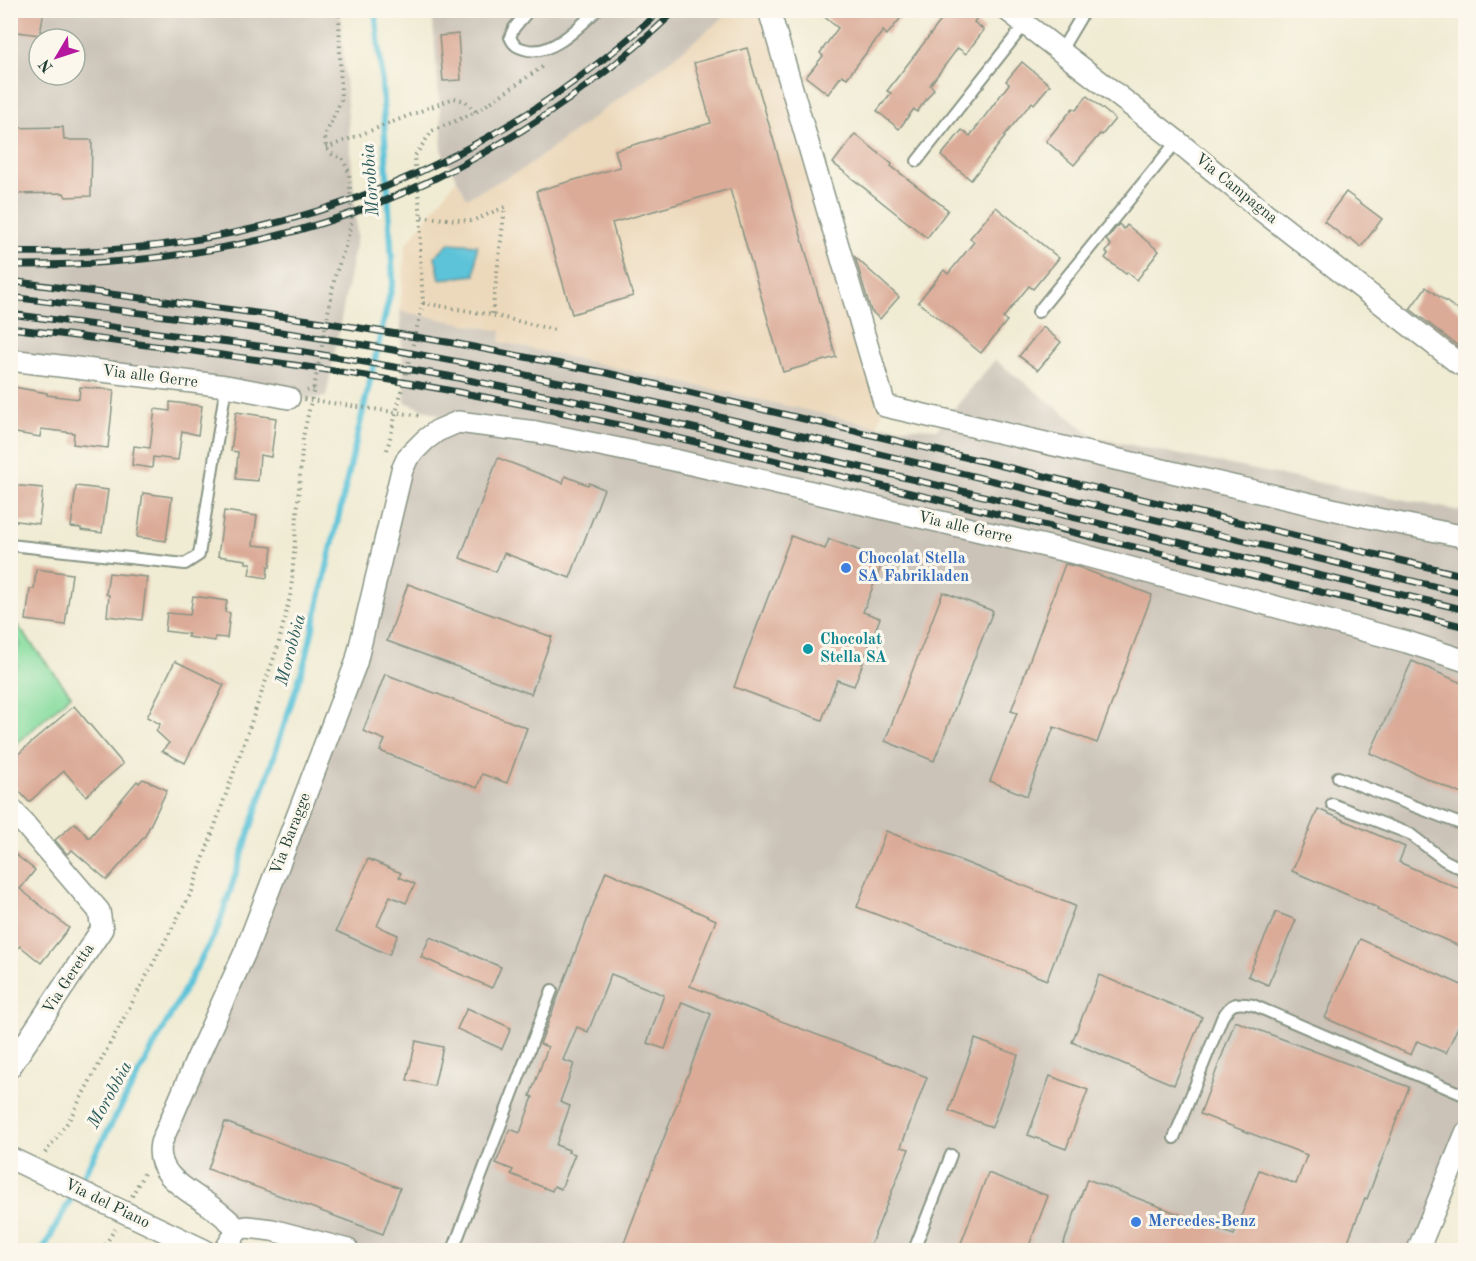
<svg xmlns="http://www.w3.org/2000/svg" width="1476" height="1261" font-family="'Old Standard TT',serif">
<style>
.built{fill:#ecd8ba}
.industrial{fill:#cbc3b8;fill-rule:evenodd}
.green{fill:#89dda0;stroke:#548d6a;stroke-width:1.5}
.water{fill:#5cc3d9;stroke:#3e8086;stroke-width:1.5}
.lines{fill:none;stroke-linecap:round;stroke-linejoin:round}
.stream{stroke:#5cc3d9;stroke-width:6}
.building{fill:#dbab98}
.service-casing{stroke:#889484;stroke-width:14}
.minor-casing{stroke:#889484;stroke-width:24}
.path{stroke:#889484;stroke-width:4;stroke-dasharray:1.5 4.5;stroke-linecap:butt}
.service{stroke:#fff;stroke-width:10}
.minor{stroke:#fff;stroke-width:21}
.rail-casing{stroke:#1f3d34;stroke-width:7}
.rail{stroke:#fbf7ec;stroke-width:4.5;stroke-dasharray:14;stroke-linecap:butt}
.path-bridge{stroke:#889484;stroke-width:4;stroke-dasharray:1.5 4.5;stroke-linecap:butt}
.shop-dot{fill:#3f7fe0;stroke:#fbf7ec;stroke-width:2}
.culture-dot{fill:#0f9aa8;stroke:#fbf7ec;stroke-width:2}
.labels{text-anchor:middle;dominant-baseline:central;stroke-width:6;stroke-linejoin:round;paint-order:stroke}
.street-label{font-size:16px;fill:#1f3d34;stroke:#fbf7ec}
.shop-label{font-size:16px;font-weight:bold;fill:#366cbe;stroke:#fbf7ec;text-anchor:start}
.culture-label{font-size:16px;font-weight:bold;fill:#0d838f;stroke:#fbf7ec;text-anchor:start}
.water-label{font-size:18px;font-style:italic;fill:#2e5e5d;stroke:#fbf7ec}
</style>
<rect width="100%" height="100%" fill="#fbf7ec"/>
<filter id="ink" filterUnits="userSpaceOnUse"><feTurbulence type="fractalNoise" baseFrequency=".0167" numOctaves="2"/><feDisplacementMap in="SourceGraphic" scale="12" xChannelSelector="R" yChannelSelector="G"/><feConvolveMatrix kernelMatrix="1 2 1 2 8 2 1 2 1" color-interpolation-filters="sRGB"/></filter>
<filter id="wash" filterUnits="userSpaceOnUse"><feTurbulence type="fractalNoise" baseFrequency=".008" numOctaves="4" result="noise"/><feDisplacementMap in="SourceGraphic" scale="24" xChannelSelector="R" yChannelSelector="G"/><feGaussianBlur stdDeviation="1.35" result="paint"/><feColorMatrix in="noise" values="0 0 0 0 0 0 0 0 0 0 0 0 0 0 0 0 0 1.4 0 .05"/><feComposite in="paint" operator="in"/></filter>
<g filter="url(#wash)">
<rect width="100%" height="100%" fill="#f0ebd3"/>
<path class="built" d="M 732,11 L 769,11 L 885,406 L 877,426 L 499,342 L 501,331 L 400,311 L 406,245 L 456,180 L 467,198 L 525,168 L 654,73 Z"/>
<g class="industrial">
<path d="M 11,11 L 340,11 L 357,236 L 326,397 L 304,399 L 289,398 L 11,360 ZM 39,39 L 75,39 L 75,75 L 39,75 Z"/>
<path d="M 432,11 L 732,11 L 654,73 L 525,168 L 467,198 L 441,150 L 442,131 Z"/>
<path d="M 400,311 L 501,331 L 500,342 L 877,426 L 937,429 L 995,360 L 1096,438 L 1465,512 L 1465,1133 L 1418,1250 L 348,1250 L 238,1229 L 160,1151 L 356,663 L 402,470 L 457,422 L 405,402 Z"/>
</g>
<path class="green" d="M 11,617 L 71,695 L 12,748 L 10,746 L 11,672 L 17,666 L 14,656 L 20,643 L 11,631 Z"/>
<path class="water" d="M 449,243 L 477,245 L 475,275 L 440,279 L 435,256 Z"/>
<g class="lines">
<path class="stream" d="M 43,1250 L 218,928 L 306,658 L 393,281 L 381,66 L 375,10"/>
</g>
<g id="blocks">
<g class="building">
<path d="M 10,10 L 44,10 L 40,35 L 10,31 Z"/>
<path d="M 816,10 L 907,10 L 887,35 L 883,31 L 847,78 L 842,75 L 828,94 L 806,77 L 823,56 L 820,53 L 838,28 Z"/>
<path d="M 949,10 L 982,10 L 974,22 L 984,30 L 966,54 L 958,48 L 930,85 L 934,89 L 917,112 L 914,109 L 899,129 L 877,111 L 891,93 L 887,91 Z"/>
<path d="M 458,34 L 461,80 L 443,81 L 439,36 Z"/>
<path d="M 747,48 L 836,357 L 783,372 L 730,189 L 612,223 L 633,296 L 572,314 L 536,191 L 620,167 L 615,150 L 711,123 L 694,63 Z"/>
<path d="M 1022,62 L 1050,85 L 1034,104 L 1032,102 L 1004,136 L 1005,137 L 971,180 L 941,156 L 962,130 L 970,136 L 1009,84 L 1006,81 Z"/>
<path d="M 1087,96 L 1115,119 L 1102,135 L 1100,134 L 1074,165 L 1046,141 L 1073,108 L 1076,110 Z"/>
<path d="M 63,127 L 64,140 L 92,140 L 91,196 L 66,197 L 64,193 L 10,194 L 10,128 Z"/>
<path d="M 855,134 L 892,164 L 891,166 L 948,210 L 927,238 L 833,163 Z"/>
<path d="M 1346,192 L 1382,219 L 1361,247 L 1350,238 L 1348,240 L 1324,221 Z"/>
<path d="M 996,207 L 1059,258 L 1033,289 L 1029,286 L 1015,303 L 1003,318 L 1007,321 L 981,353 L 918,302 L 944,270 L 948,274 L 974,242 L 970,238 Z"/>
<path d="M 1119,224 L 1124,229 L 1127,225 L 1159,251 L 1137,280 L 1127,272 L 1126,274 L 1105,258 L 1108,254 L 1106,252 L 1111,245 L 1106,240 Z"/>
<path d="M 855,257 L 899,297 L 880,319 L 871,311 Z"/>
<path d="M 1426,287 L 1466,316 L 1466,352 L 1410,309 Z"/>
<path d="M 1043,327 L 1061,342 L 1038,370 L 1019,356 Z"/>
<path d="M 14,387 L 47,393 L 47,395 L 79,399 L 80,387 L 114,390 L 108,448 L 73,444 L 74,433 L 41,429 L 40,437 L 10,432 L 10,397 L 12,397 Z"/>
<path d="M 170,402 L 202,406 L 198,435 L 182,431 L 178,460 L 153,457 L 152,468 L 132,465 L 134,446 L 150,448 L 155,409 L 170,411 Z"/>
<path d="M 236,412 L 276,418 L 271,457 L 260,455 L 258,481 L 236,479 L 238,452 L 231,451 Z"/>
<path d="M 498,458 L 563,483 L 565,476 L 588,485 L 589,483 L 604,489 L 570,578 L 504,553 L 496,572 L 460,558 Z"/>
<path d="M 10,485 L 43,488 L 39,524 L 10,520 Z"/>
<path d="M 76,486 L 108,490 L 102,533 L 81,530 L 81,528 L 71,527 Z"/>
<path d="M 143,493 L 172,497 L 166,541 L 137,537 Z"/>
<path d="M 224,511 L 257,516 L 253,545 L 272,547 L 270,567 L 268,566 L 267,578 L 249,575 L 251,563 L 246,563 L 246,560 L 218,556 Z"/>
<path d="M 791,536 L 825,549 L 829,539 L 871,555 L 869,561 L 881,566 L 863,612 L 880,618 L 854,686 L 837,680 L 822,720 L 734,687 Z"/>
<path d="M 1065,564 L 1078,567 L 1152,595 L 1097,743 L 1054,727 L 1027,796 L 990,781 L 1017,713 L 1011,711 Z"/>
<path d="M 36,569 L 72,574 L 65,625 L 26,620 L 30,589 L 34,589 Z"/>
<path d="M 109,573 L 147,577 L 142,620 L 107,616 L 109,595 L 106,594 Z"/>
<path d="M 408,584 L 552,637 L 531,694 L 387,641 Z"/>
<path d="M 943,592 L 993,611 L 934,761 L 885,741 Z"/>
<path d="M 193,596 L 227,601 L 225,612 L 230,613 L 227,638 L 215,637 L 215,641 L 187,637 L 189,634 L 165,631 L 167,613 L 190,615 Z"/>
<path d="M 175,661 L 224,685 L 185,763 L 162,751 L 169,743 L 156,731 L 160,724 L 147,717 Z"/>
<path d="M 1412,661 L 1466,685 L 1466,796 L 1370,753 Z"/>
<path d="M 385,674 L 527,728 L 507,783 L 482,774 L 477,788 L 380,751 L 385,740 L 363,731 Z"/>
<path d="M 74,706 L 123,764 L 86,796 L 64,771 L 29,802 L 10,781 L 10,761 Z"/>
<path d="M 143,779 L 167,790 L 145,836 L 107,880 L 72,850 L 67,854 L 55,840 L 75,823 L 89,838 L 137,781 L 139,783 Z"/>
<path d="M 1318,809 L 1405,847 L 1399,862 L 1466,892 L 1466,949 L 1377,910 L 1378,908 L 1292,871 Z"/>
<path d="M 886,831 L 1075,906 L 1047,980 L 857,907 Z"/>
<path d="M 10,850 L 35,870 L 20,889 L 69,928 L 41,963 L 20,946 L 10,957 Z"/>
<path d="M 368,859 L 401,873 L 399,877 L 415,884 L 406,903 L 390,896 L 377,926 L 398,935 L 389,955 L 336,931 Z"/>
<path d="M 606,871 L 716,920 L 690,986 L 927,1077 L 901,1147 L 909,1149 L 868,1251 L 621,1251 L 711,1014 L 682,1002 L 665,1049 L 647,1043 L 664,995 L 611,974 L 588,1032 L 577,1027 L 563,1060 L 574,1064 L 560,1102 L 570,1106 L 556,1145 L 569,1150 L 568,1152 L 575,1154 L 561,1189 L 554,1186 L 552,1191 L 511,1174 L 513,1170 L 496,1163 L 510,1129 L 520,1133 L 533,1097 L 530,1096 L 548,1047 L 540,1044 Z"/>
<path d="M 1276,912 L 1296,920 L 1268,985 L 1248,976 Z"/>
<path d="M 430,937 L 501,967 L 492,988 L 421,957 Z"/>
<path d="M 1360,939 L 1466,987 L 1466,1009 L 1446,1053 L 1417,1041 L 1411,1055 L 1325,1018 Z"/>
<path d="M 1099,975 L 1202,1017 L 1174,1085 L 1072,1042 Z"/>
<path d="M 467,1008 L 511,1028 L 502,1049 L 457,1029 Z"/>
<path d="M 1235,1021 L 1409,1087 L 1367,1199 L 1365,1198 L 1344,1251 L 1061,1251 L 1087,1179 L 1234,1235 L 1259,1170 L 1296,1184 L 1307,1155 L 1200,1114 Z"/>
<path d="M 975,1039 L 1018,1055 L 992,1127 L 949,1111 Z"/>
<path d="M 416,1041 L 443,1047 L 434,1086 L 407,1080 Z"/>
<path d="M 1050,1076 L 1088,1090 L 1066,1149 L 1028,1135 Z"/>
<path d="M 225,1122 L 400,1188 L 383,1234 L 208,1169 Z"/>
<path d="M 988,1173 L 1048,1196 L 1027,1251 L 958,1251 Z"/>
</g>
</g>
</g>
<g filter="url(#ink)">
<use href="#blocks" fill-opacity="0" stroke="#889484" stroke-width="1.5"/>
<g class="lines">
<defs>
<g id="service">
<path d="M 529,10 L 514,28 L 510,37 C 513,44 516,47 524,49 C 550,58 579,27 597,10"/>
<path d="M 1060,52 L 1085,10"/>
<path d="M 917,161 L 1025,24"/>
<path d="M 1038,312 L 1177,141"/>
<path d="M 10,545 L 185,564 L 199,555 L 226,386"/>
<path d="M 1338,777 L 1466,826"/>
<path d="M 1332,804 L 1410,834 L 1444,860 L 1466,871"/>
<path d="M 1174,1138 L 1222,1018 C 1231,1002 1236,1002 1253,1005 L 1466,1096"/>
<path d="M 453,1250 L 552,990"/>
<path d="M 914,1250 L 951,1155"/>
<path d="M 1353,1250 L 1354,1248 L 1359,1250"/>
</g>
<g id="minor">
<path d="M 769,10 L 885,406 L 1358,515 L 1466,537"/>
<path d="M 1007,10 L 1177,141 L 1261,210 L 1458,363 L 1466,367"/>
<path d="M 10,360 L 226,386 L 289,398"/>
<path d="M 10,807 L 99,911 L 102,929 L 10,1067"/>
<path d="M 10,1158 L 204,1250"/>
<path d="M 225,1250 L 238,1229"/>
<path d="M 348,1250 L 272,1230 L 247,1227 L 238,1229 C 230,1222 222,1214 213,1208 C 191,1191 154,1177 161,1143 L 196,1061 L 246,950 L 356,663 L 402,470 L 408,457 L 425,440 L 437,431 L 458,422 L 536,432 L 674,460 L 1079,554 L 1407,642 L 1466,661"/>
<path d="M 1418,1250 L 1466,1133"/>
</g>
</defs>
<use href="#service" class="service-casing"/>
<use href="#minor" class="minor-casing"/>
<g class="path">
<path d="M 326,148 L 454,98 L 465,101 L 476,112"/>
<path d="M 422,217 L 472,221 L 505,207 L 492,315"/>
<path d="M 423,303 L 492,315 L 555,330"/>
<path d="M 314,388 L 335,276 L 347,241 L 352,220 L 349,172 L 342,158 L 332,154 L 326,148 L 325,136 L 341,100 L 339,10"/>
<path d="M 387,450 L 423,303 L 420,255 L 421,217 L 414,157 L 432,131 L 476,112 L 545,65"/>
<path d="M 45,1153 L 68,1122 L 192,891 L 278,646 L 291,592 L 303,437 L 314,388 L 307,391"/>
<path d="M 132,1196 L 144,1173"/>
<path d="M 102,1250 L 115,1229"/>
</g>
<use href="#service" class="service"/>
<use href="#minor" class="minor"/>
<defs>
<g id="rail">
<path d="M 10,252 C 209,257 394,207 558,93 C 593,68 629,41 660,10"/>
<path d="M 10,265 C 96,266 184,258 268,238 C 420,202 563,119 676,10"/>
<path d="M 10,281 L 310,320 L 453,343 L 607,373 L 834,426 L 1466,576"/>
<path d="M 10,297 C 151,314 293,331 432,357 C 601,388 768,428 935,467 C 1112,509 1289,551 1466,594"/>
<path d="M 10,314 L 305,352 L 448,376 L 599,406 L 826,459 L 1466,610"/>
<path d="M 10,328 C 149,345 288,362 425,386 C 577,413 727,449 877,485 C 1074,531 1270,579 1466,627"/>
</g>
</defs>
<use href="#rail" class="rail-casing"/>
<use href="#rail" class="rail"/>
<path class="path-bridge" d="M 304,399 L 421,416"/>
</g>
</g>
<g class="shop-dot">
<circle cx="846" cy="568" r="6"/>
<circle cx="1136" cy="1222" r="6"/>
</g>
<circle class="culture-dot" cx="808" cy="649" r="6"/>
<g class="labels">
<g class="street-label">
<text transform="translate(1236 189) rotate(39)">Via Campagna</text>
<text transform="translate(150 377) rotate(7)">Via alle Gerre</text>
<text transform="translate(965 528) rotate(13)">Via alle Gerre</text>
<text transform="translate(291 834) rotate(-69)">Via Baragge</text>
<text transform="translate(69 979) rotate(-57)">Via Geretta</text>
<text transform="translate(107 1204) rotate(26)">Via del Piano</text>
</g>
<g class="shop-label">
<text x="858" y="559">Chocolat Stella<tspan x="858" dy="18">SA Fabrikladen</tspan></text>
<text x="1148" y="1222">Mercedes-Benz</text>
</g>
<g class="culture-label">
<text x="820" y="640">Chocolat<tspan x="820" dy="18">Stella SA</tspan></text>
</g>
<g class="water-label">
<text transform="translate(371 180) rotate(-94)">Morobbia</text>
<text transform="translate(291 650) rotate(-75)">Morobbia</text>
<text transform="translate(110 1095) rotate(-61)">Morobbia</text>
</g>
</g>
<rect width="1476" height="1261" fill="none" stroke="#fbf7ec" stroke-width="36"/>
<g transform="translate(57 57) rotate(231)"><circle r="28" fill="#fbf7ec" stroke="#a3ada2" stroke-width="1.5"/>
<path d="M0-4.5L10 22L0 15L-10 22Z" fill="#b5179e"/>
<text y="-9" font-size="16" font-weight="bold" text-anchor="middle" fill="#1f3d34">N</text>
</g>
</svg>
